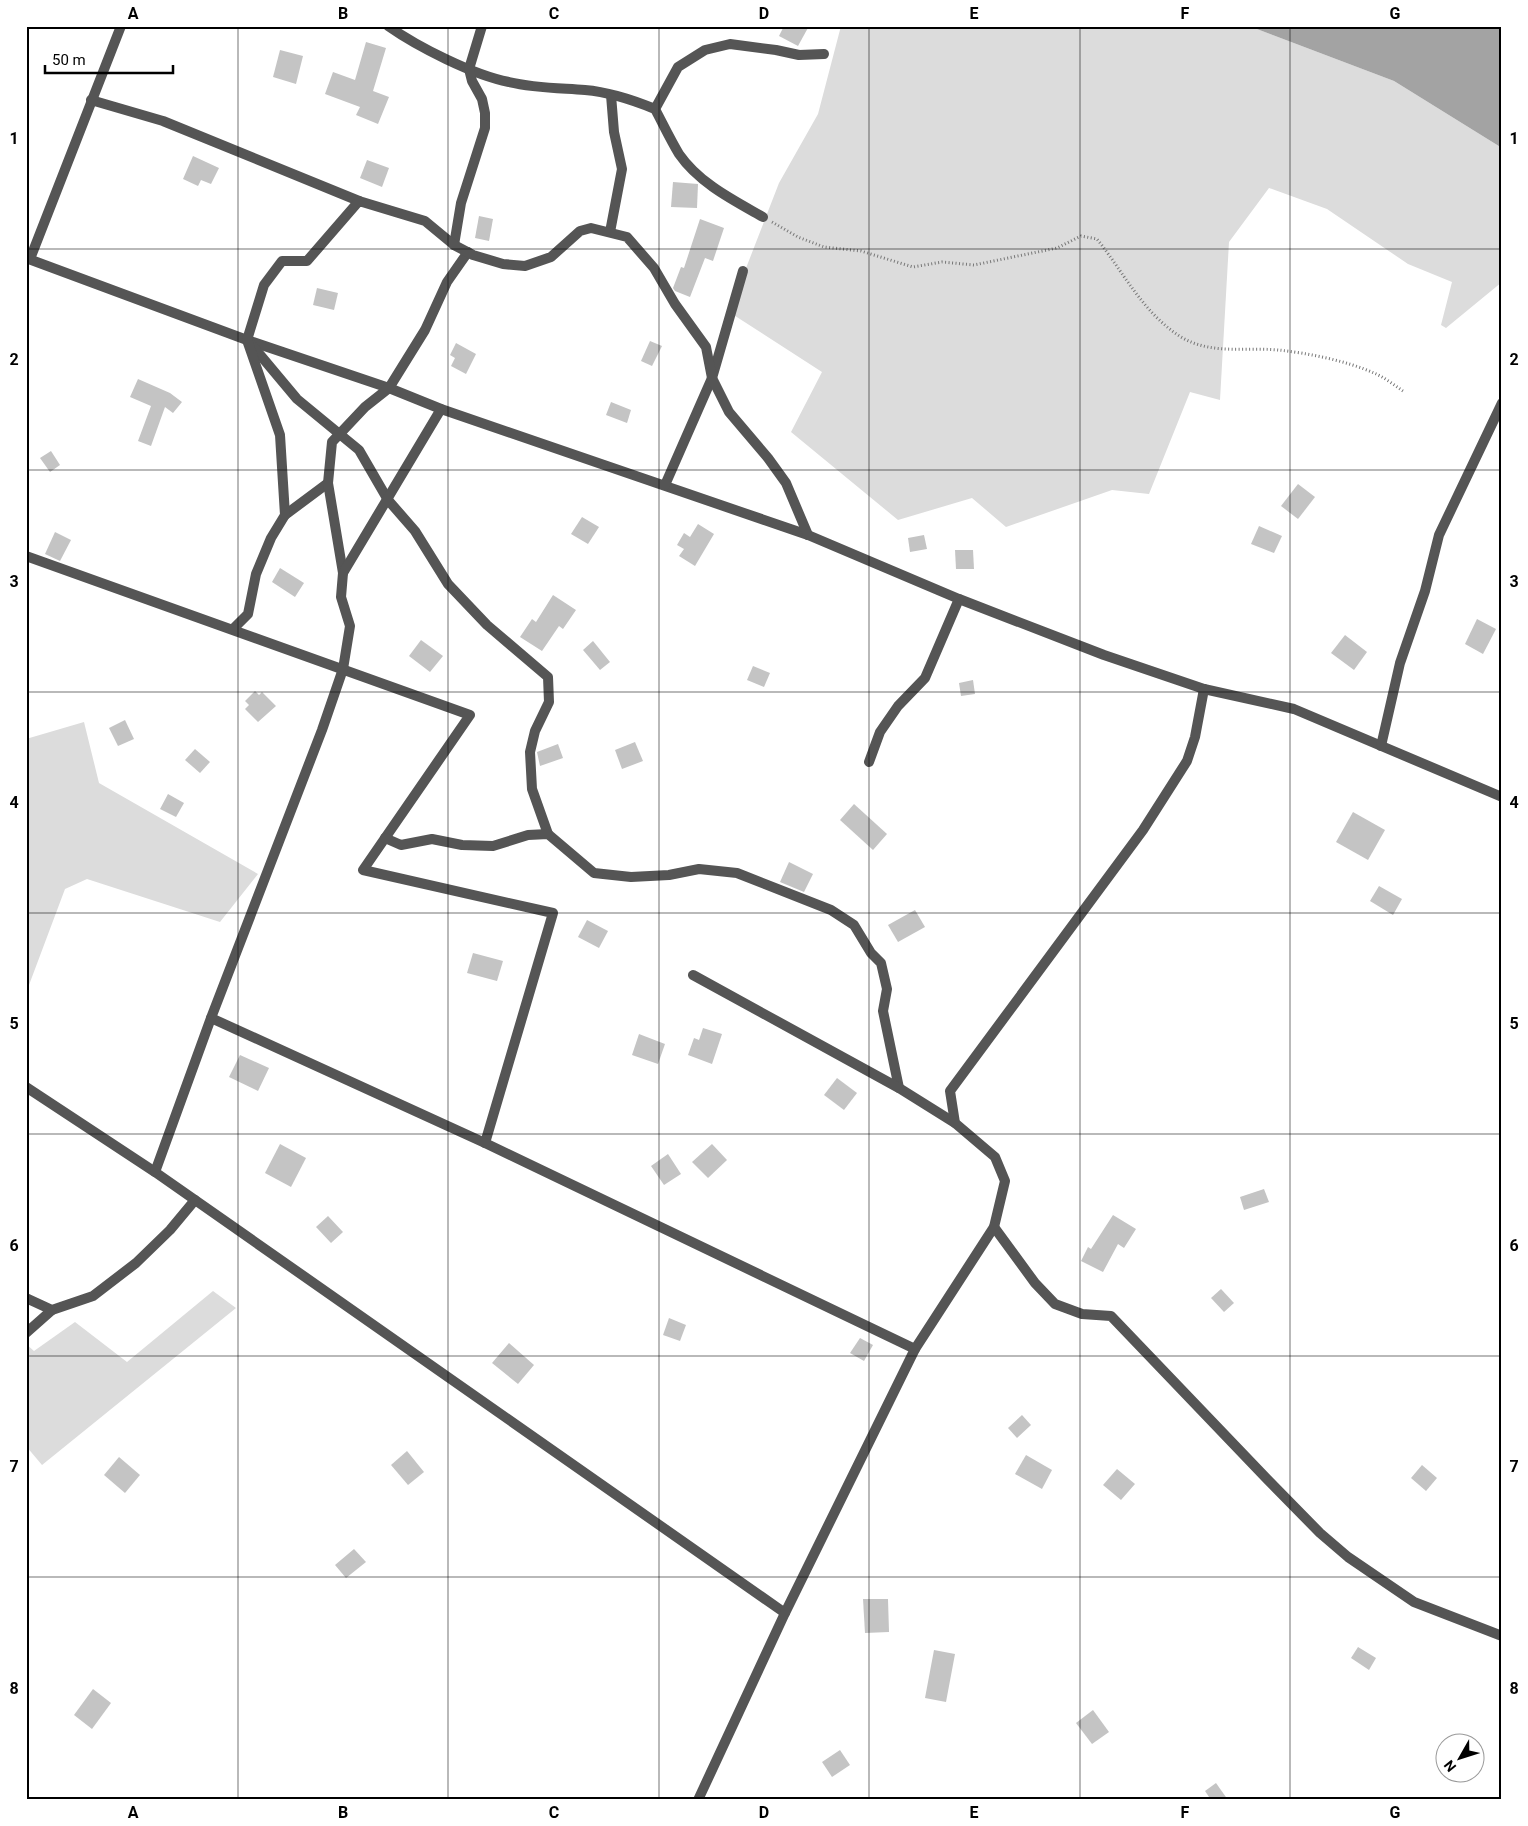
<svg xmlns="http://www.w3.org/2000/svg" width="1528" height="1826" font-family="Roboto,sans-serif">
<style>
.green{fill:#dcdcdc}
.water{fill:#a3a3a3}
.building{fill:#c4c4c4}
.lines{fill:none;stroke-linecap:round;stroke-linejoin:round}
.path{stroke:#777;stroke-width:3;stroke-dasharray:1 2.5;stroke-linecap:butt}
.minor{stroke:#555;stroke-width:10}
.grid{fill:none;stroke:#000;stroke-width:1;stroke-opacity:0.55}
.neatline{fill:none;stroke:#000;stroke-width:2}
.grid-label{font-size:16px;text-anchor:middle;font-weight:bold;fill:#000}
</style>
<rect width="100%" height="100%" fill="#fff"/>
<g class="green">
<path d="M 841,26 L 1249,26 L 1394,81 L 1502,148 L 1502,282 L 1446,328 L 1441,325 L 1452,282 L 1408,264 L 1327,209 L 1269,188 L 1229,242 L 1220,400 L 1190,392 L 1149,494 L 1112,490 L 1006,527 L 972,498 L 898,520 L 791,432 L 822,372 L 729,312 L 779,183 L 818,114 Z"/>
<path d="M 84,722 L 99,783 L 258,874 L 220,922 L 87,879 L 65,889 L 26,993 L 26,739 Z"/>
<path d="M 213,1291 L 236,1308 L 42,1465 L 26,1446 L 26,1344 L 34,1351 L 75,1322 L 127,1362 Z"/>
</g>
<path class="water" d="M 1249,26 L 1502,26 L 1502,148 L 1394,81 Z"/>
<g class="building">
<path d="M 784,26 L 809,26 L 798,46 L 779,36 Z"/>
<path d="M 366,42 L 386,48 L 373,91 L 389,97 L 378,124 L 356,115 L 360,107 L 325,94 L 333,72 L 355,80 Z"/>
<path d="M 280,50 L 303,56 L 296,84 L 273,77 Z"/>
<path d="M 193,156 L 219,168 L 211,184 L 201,180 L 198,186 L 183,179 Z"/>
<path d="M 367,160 L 389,168 L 382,187 L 360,178 Z"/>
<path d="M 673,182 L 698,184 L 697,208 L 671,207 Z"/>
<path d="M 479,216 L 493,219 L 489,241 L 475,238 Z"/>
<path d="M 700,219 L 724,228 L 713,261 L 705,258 L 690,297 L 675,291 L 673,288 L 681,267 L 684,268 Z"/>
<path d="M 317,288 L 338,293 L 334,310 L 313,305 Z"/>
<path d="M 650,341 L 662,346 L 652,366 L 641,361 Z"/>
<path d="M 456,343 L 476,354 L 466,374 L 451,366 L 455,358 L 450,355 Z"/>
<path d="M 138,379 L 170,393 L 182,402 L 173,413 L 165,407 L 151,446 L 138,441 L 151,406 L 130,397 Z"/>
<path d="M 611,402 L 631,410 L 627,423 L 606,415 Z"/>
<path d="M 51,451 L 60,465 L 50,472 L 40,458 Z"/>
<path d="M 1298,484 L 1315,497 L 1298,519 L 1281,506 Z"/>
<path d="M 582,517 L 599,527 L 588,544 L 571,534 Z"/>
<path d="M 698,524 L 714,534 L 695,566 L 679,556 L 684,549 L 677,545 L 684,533 L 690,537 Z"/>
<path d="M 1259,526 L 1282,536 L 1274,553 L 1251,544 Z"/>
<path d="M 55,532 L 71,540 L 60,561 L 45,554 Z"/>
<path d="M 924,535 L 927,549 L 910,552 L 908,538 Z"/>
<path d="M 955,550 L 973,550 L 974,569 L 956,569 Z"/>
<path d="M 280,568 L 304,583 L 295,597 L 272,582 Z"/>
<path d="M 553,595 L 576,610 L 563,629 L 559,626 L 542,651 L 520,637 L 532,619 L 536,622 Z"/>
<path d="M 1477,619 L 1496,629 L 1483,654 L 1465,644 Z"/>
<path d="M 1345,635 L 1367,652 L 1354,670 L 1331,653 Z"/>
<path d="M 421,640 L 443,656 L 430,672 L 409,656 Z"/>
<path d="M 593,641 L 610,662 L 600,670 L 583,650 Z"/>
<path d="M 753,666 L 770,673 L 764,687 L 747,680 Z"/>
<path d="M 973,680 L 975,694 L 961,696 L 959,683 Z"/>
<path d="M 255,691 L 259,695 L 262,692 L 276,706 L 258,722 L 245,709 L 249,705 L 245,701 Z"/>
<path d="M 125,720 L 134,739 L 118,746 L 109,728 Z"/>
<path d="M 635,742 L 643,761 L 622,769 L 615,750 Z"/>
<path d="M 558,744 L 563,758 L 540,766 L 537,752 Z"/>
<path d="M 195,749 L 210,762 L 200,773 L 185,760 Z"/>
<path d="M 168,794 L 184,803 L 176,817 L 160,809 Z"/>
<path d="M 854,804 L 887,834 L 873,850 L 840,820 Z"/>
<path d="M 1353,812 L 1385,830 L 1368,860 L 1336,842 Z"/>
<path d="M 789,862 L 813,874 L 804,892 L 780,882 Z"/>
<path d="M 1379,886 L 1402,899 L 1393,915 L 1370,901 Z"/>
<path d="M 915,910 L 925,927 L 898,942 L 888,925 Z"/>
<path d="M 587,920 L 608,931 L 599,948 L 578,937 Z"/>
<path d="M 473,953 L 503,961 L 497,981 L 467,973 Z"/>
<path d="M 703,1028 L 722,1034 L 712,1064 L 688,1055 L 694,1038 L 699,1040 Z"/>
<path d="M 639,1034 L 665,1044 L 658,1064 L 632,1055 Z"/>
<path d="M 240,1055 L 269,1068 L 258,1091 L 229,1077 Z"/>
<path d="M 837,1078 L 857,1093 L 844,1110 L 824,1095 Z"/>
<path d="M 280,1144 L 306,1158 L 291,1187 L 265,1173 Z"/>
<path d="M 712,1144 L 727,1160 L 708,1178 L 692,1162 Z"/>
<path d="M 668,1154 L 681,1174 L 664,1185 L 651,1166 Z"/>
<path d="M 1264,1189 L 1269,1202 L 1244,1210 L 1240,1197 Z"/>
<path d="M 1113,1215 L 1136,1229 L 1124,1248 L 1118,1244 L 1103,1272 L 1081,1261 L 1088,1247 L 1091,1249 Z"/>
<path d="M 328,1216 L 343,1232 L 331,1243 L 316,1227 Z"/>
<path d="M 1221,1289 L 1234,1303 L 1224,1312 L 1211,1298 Z"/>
<path d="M 669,1318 L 686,1325 L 680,1341 L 663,1335 Z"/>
<path d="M 860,1338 L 873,1345 L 864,1361 L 850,1353 Z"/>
<path d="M 509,1343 L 534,1365 L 518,1384 L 492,1363 Z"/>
<path d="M 1022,1415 L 1031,1425 L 1017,1438 L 1008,1428 Z"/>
<path d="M 407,1451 L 424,1472 L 408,1485 L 391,1465 Z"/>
<path d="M 1026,1455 L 1052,1470 L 1042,1489 L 1015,1474 Z"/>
<path d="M 119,1457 L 140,1475 L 125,1493 L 104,1475 Z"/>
<path d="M 1422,1465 L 1437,1478 L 1426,1491 L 1411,1478 Z"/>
<path d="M 1117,1469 L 1135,1484 L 1121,1500 L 1103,1485 Z"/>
<path d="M 354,1549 L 366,1562 L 346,1578 L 335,1565 Z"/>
<path d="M 863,1599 L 888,1599 L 889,1632 L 865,1633 Z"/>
<path d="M 1358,1647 L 1376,1658 L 1369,1670 L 1351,1658 Z"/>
<path d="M 934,1650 L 955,1654 L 946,1702 L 925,1698 Z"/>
<path d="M 93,1689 L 111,1703 L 92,1729 L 74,1715 Z"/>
<path d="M 1093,1710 L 1109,1732 L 1092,1744 L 1076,1723 Z"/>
<path d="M 840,1750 L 850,1765 L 832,1777 L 822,1762 Z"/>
<path d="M 1216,1783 L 1228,1800 L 1211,1800 L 1205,1791 Z"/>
</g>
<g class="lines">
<path class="path" d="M 772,222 L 798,237 L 824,247 L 861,251 L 913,267 L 942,262 L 974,265 L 1057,248 L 1081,236 L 1097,239 C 1124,273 1143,313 1181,337 C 1211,355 1245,347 1278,350 C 1308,353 1347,361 1374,373 C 1384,377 1394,385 1403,391"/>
<g class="minor">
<path d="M 388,26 C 418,47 473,75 509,82 C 535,88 559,88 585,90 C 609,92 633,100 655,109 C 663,124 670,139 679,154 C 699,183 733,200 763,217"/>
<path d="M 91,100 L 163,121 L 359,201"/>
<path d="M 655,109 L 678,67 L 705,50 L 730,44 L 776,50 L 799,55 L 824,54"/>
<path d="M 610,232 L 622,169 L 614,132 L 611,95"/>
<path d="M 454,245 L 461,203 L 485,128 L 485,113 L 482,99 L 472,81 L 469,69 L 482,26"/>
<path d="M 26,258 L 247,340 L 389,388 L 441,409 L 808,535 L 959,599 L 1104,655 L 1204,689 L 1294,709 L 1502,797"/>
<path d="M 30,259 L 121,26"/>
<path d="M 251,344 L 297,399 L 359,450 L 388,500 L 415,531 L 448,584 L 487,625 L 548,677 L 549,702 L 535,731 L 530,752 L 532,789 L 548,834"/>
<path d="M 665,485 L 712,378 L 743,271"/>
<path d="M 285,515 L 328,483"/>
<path d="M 26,556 L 470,715 L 363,870 L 553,913 L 485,1143"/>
<path d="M 343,573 L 328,483 L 332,442 L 365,407 L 389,388 L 425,330 L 447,282 L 468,252"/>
<path d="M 233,629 L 248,614 L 256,574 L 271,538 L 285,515 L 280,435 L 247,340 L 264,285 L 282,261 L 307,261 L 359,201 L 425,221 L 454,245 L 473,255 L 503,264 L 525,266 L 551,257 L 580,231 L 591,228 L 627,237 L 654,268 L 675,304 L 706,347 L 712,378 L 729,412 L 768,458 L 786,483 L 808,535"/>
<path d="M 1381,746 L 1400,663 L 1425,591 L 1439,535 L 1502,403"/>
<path d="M 869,762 L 880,732 L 898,706 L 925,678 L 959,599"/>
<path d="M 385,838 L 401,845 L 432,839 L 462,845 L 493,846 L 528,835 L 548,834 L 594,873 L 631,877 L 669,875 L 699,869 L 737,873 L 831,910 L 854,925 L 871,953 L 881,963 L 887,989 L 883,1011 L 899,1088"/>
<path d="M 693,975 L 899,1088 L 955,1123"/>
<path d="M 211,1018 L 485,1143 L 915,1349"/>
<path d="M 26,1087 L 155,1172 L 785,1613"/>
<path d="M 155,1172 L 211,1018 L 322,730 L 343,669 L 350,626 L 341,597 L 343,573 L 441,409"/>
<path d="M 994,1227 L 1035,1283 L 1055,1304 L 1082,1314 L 1111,1316 L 1267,1479 L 1320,1533 L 1348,1557 L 1414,1602 L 1502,1636"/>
<path d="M 26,1298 L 52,1310 L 93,1296 L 136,1263 L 170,1230 L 195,1200"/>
<path d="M 26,1333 L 52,1310"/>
<path d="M 698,1800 L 785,1613 L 915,1349 L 994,1227 L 1005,1181 L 995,1157 L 955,1123 L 950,1091 L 1143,830 L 1187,761 L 1195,737 L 1204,689"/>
</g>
</g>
<path class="grid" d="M 238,26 L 238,1800M 448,26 L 448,1800M 659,26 L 659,1800M 869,26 L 869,1800M 1080,26 L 1080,1800M 1290,26 L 1290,1800M 26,249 L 1502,249M 26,470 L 1502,470M 26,692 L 1502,692M 26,913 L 1502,913M 26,1134 L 1502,1134M 26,1356 L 1502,1356M 26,1577 L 1502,1577"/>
<rect width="1528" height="1826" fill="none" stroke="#ffffff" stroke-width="55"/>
<g transform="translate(1460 1758) rotate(231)"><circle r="24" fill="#ffffff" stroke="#999999"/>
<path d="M0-4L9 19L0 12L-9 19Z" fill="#000000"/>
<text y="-8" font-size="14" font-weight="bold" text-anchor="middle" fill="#000000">N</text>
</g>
<path d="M45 65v8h128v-8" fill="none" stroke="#000000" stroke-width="2.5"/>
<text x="52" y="65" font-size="15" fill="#000000" stroke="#ffffff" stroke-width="4" paint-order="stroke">50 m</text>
<rect x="28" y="28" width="1472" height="1770" class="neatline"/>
<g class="grid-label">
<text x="133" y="19">A</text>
<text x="343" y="19">B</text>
<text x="554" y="19">C</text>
<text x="764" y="19">D</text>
<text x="974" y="19">E</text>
<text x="1185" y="19">F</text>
<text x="1395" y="19">G</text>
<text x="14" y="144">1</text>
<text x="1514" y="144">1</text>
<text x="14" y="365">2</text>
<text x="1514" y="365">2</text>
<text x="14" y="587">3</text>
<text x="1514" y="587">3</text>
<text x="14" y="808">4</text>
<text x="1514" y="808">4</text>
<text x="14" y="1029">5</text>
<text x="1514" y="1029">5</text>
<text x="14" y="1251">6</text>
<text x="1514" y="1251">6</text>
<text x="14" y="1472">7</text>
<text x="1514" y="1472">7</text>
<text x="14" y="1694">8</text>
<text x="1514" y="1694">8</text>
<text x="133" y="1818">A</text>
<text x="343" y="1818">B</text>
<text x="554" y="1818">C</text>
<text x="764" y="1818">D</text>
<text x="974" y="1818">E</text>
<text x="1185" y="1818">F</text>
<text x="1395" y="1818">G</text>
</g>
</svg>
